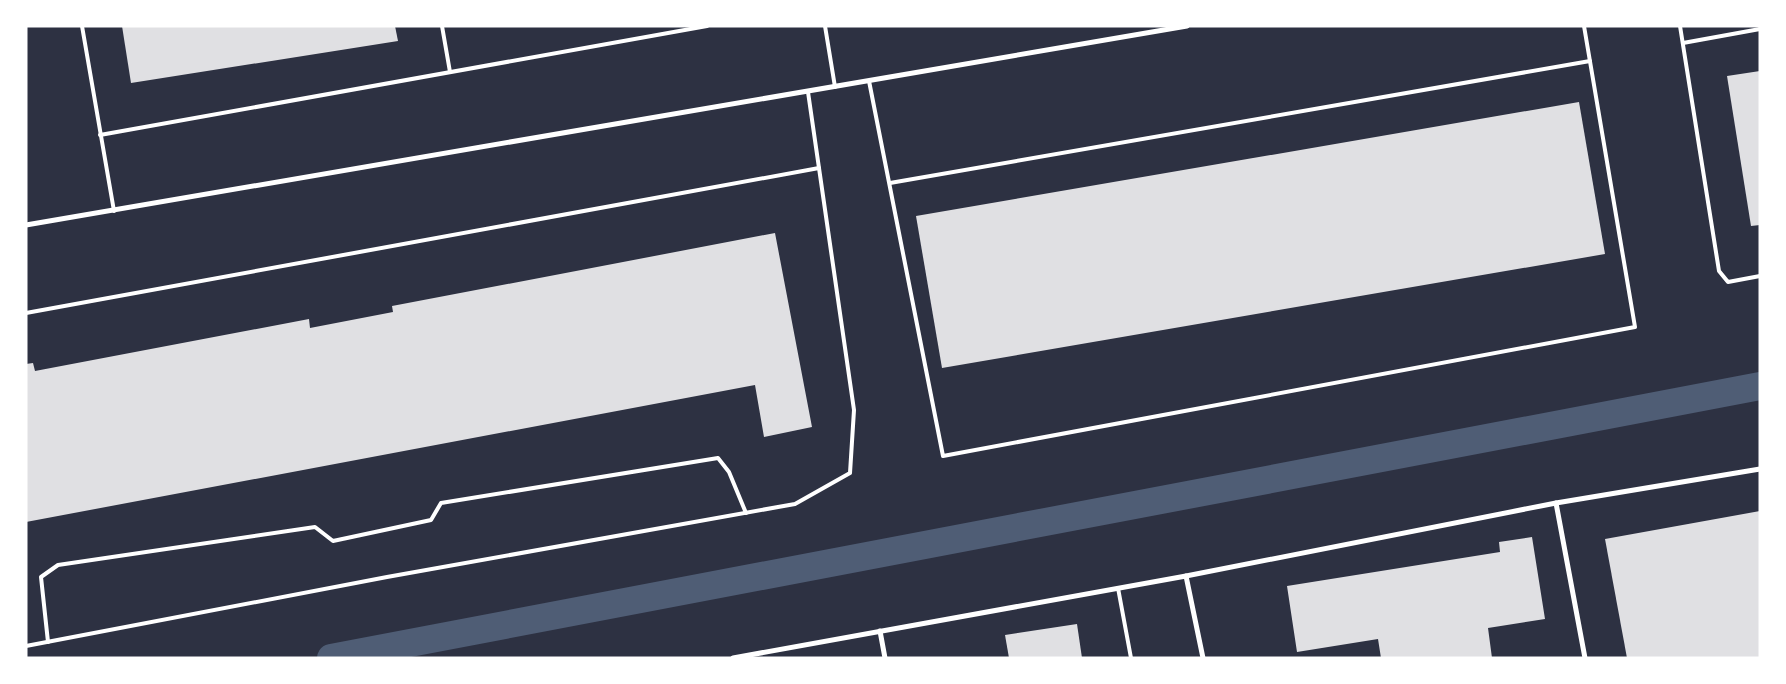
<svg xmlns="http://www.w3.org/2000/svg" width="1786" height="684" font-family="'PT Sans Narrow',sans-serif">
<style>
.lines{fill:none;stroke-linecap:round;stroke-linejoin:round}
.canal{stroke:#4f5d75;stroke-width:28}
.building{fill:#e0e0e3}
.service{stroke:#fff;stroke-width:4}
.minor{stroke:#fff;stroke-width:5}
</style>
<rect width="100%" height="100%" fill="#2d3142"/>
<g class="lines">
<path class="canal" d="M 331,658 L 1760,386"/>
</g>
<g class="building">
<path d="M 122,26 L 395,26 L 398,41 L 131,83 Z"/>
<path d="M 1760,71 L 1760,225 L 1751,226 L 1727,76 Z"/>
<path d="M 1579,102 L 1605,254 L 942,368 L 916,216 Z"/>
<path d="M 775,233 L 812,427 L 764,437 L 755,385 L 26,522 L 26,364 L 33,363 L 35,371 L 309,319 L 310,328 L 393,312 L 392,306 Z"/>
<path d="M 1760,511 L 1760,658 L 1627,658 L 1605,539 Z"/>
<path d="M 1532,537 L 1545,619 L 1488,628 L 1492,658 L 1381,658 L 1378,639 L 1297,652 L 1287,586 L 1500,552 L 1499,542 Z"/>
<path d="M 1077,624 L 1082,658 L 1009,658 L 1005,635 Z"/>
</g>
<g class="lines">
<g class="service">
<path d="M 82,26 L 114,211"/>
<path d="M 442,26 L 450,72"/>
<path d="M 825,26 L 835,87"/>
<path d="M 1680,26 L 1719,271 L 1728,282 L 1760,276"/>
<path d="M 1683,43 L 1760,29"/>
<path d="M 869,81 L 943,456 L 1635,327 L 1584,26"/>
<path d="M 100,135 L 707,26"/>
<path d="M 890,183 L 1590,61"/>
<path d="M 26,313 L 819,168"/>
<path d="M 1118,588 L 1131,658"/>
<path d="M 48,642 L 41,577 L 58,565 L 315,527 L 333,541 L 431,520 L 441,503 L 718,458 L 729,472 L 746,513"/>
<path d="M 26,646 L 387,577 L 795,504 L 850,473 L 854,410 L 808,92"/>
</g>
<g class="minor">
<path d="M 26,225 L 1187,26"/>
<path d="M 1556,503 L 1585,658"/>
<path d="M 1186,576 L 1203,658"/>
<path d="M 880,631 L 885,658"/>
<path d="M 733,658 L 1186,576 L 1556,503 L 1760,469"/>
</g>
</g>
<rect width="1786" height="684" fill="none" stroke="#ffffff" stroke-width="55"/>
</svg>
